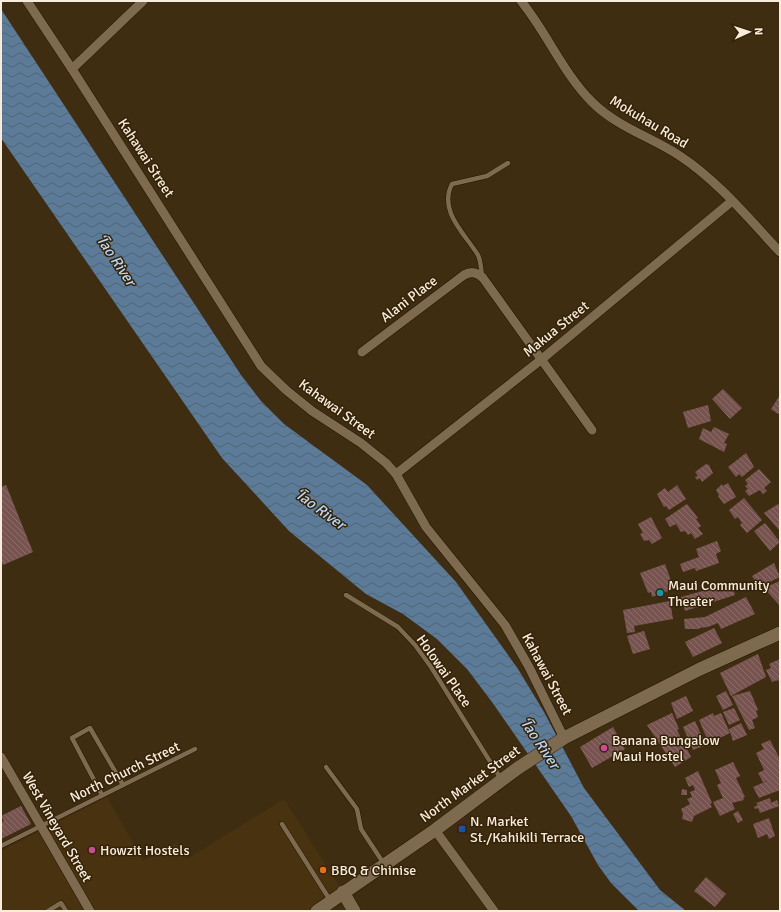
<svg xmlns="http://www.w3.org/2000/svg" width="781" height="912" font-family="Signika,sans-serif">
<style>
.built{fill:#483210}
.water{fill:url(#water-waves)}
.building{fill:url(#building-back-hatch)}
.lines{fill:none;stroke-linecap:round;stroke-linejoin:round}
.lane-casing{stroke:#251400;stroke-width:5.5}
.street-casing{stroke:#251400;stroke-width:10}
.secondary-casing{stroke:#251400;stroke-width:14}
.lane{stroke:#7e6a4e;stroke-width:4.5}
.street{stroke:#7e6a4e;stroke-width:9}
.secondary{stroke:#7e6a4e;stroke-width:13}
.culture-dot{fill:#0f9aa8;stroke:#342308;stroke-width:1.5}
.hotel-dot{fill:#d1479c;stroke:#342308;stroke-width:1.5}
.transit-dot{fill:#1a4fb4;stroke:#342308;stroke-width:1.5}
.food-dot{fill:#e8710a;stroke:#342308;stroke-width:1.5}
.labels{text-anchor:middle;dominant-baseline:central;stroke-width:3;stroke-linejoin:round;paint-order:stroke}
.street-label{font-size:14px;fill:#f8eddd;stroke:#342308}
.poi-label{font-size:14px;fill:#f8eddd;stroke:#342308;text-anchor:start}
.water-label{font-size:15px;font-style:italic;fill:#b9d7f6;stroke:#342308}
</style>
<defs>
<pattern id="water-waves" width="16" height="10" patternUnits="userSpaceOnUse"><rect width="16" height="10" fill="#5b7b98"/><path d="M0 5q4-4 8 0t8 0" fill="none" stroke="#536471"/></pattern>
<pattern id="building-back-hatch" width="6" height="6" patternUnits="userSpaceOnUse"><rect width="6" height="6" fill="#785451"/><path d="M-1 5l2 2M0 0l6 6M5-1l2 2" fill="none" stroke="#8c6d6a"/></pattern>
</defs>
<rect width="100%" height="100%" fill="#3f2d12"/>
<path class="built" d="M 107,797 L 143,861 L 176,843 L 187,859 L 284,799 L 343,892 L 319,911 L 1,911 L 1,851 Z"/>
<path class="water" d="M 1,9 L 241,375 L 261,401 L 284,424 L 367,485 L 456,582 L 518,669 L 544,712 L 584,788 L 660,890 L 686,911 L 639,911 L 611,883 L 598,865 L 571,816 L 492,702 L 467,669 L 437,639 L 403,614 L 366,594 L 289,531 L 222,458 L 1,138 Z"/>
<g class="building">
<path d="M 723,389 L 742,408 L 730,419 L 712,399 Z"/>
<path d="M 780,395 L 780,412 L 778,414 L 771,409 Z"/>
<path d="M 708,405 L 711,421 L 688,428 L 683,412 Z"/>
<path d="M 714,427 L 729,434 L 724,443 L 727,444 L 724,452 L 699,439 L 703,428 L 711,432 Z"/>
<path d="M 746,453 L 754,467 L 742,477 L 739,474 L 736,477 L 728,467 Z"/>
<path d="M 706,464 L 709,465 L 713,473 L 702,482 L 700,478 L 697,480 L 695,477 L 698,476 L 695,472 Z"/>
<path d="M 759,469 L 771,482 L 764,488 L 767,491 L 763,494 L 760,490 L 749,496 L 745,491 L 748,489 L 745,486 L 748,484 L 745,480 Z"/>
<path d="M 728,483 L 736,497 L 724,504 L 718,496 L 719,495 L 716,490 L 722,484 L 723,486 Z"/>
<path d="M 6,485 L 33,552 L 3,565 L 1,560 L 1,487 Z"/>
<path d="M 677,485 L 686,499 L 669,510 L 666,506 L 664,507 L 657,494 L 665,488 L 668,492 Z"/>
<path d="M 744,498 L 762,520 L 747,533 L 740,525 L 742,523 L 738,517 L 735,519 L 729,510 Z"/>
<path d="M 687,504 L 698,518 L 696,519 L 701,526 L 698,528 L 703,534 L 695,539 L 691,533 L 688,535 L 685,531 L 681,532 L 676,524 L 670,527 L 665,519 Z"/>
<path d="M 778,504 L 780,506 L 779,530 L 764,513 Z"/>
<path d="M 651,517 L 662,538 L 652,544 L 649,540 L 644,541 L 640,534 L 643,533 L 638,524 Z"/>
<path d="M 765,523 L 780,542 L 770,551 L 754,531 Z"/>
<path d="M 717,541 L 721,551 L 716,554 L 719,563 L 696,571 L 695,568 L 683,572 L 680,564 L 699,557 L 696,549 Z"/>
<path d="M 774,563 L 780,577 L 759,587 L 752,576 Z"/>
<path d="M 665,564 L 674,589 L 652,597 L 651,592 L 648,593 L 640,573 Z"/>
<path d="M 780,581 L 780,606 L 764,588 Z"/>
<path d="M 732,583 L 735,595 L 685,611 L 681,597 Z"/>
<path d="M 746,597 L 755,614 L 721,629 L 718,623 L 708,627 L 699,628 L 700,629 L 685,629 L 684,619 L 705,617 Z"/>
<path d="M 670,601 L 673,619 L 634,626 L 635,632 L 627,633 L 623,610 Z"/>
<path d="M 714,628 L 722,643 L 693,657 L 685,642 Z"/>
<path d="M 644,631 L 650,649 L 633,654 L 627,636 Z"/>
<path d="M 758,654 L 766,677 L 731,696 L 720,673 Z"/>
<path d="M 780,659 L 780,684 L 778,680 L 772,682 L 766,670 L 771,668 L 769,664 Z"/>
<path d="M 726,691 L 733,705 L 723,710 L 716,696 Z"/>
<path d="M 750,691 L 758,710 L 756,711 L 758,717 L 752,720 L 755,728 L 749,730 L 732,696 Z"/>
<path d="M 686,696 L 693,711 L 677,719 L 671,703 Z"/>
<path d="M 734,708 L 740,720 L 729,725 L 723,712 Z"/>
<path d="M 672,713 L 679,729 L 677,730 L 691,757 L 675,767 L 647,725 Z"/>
<path d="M 713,713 L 714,716 L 721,713 L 730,733 L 720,738 L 719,736 L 708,741 L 699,720 Z"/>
<path d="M 695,721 L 706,745 L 693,750 L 683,727 Z"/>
<path d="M 741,723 L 747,735 L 733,741 L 729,729 Z"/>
<path d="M 613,727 L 625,749 L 592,768 L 580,747 Z"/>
<path d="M 770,740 L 780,759 L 780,790 L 759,798 L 753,787 L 767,781 L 763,782 L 758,773 L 764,770 L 756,753 L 764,749 L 761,744 Z"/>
<path d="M 733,762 L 740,776 L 736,778 L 745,797 L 743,798 L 744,800 L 732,803 L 735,809 L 720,816 L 713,802 L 723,798 L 717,785 L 721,783 L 715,770 Z"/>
<path d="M 698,771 L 712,803 L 710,804 L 712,807 L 694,816 L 692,822 L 682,819 L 683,814 L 681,809 L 690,804 L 687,799 L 692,797 L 690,792 L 695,790 L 693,785 L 689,787 L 685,778 Z"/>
<path d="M 682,789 L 687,790 L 687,795 L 681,795 Z"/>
<path d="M 770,798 L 771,803 L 777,800 L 779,806 L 760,813 L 758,808 L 755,809 L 754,807 L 758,805 L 756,803 Z"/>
<path d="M 21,806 L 31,824 L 1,839 L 1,822 L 4,821 L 1,816 Z"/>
<path d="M 738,811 L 743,820 L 738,823 L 733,814 Z"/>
<path d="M 769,818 L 775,836 L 769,839 L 767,834 L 758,838 L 753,824 Z"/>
<path d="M 706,877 L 726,894 L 715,907 L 694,891 Z"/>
</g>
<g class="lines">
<defs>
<g id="lane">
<path d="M 482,276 C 481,270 481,261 478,255 C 465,234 438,211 452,184 L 487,176 L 508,163"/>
<path d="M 346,595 L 398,627 L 415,645 L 431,667 L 501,779"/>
<path d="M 326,767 L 357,809 L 361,829 L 384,864"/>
<path d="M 102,795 L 72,738 L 90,728 L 123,785"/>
<path d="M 282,824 L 330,900"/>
<path d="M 1,846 L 195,749"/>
<path d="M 48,911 L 61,903 L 66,911"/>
</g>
<g id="street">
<path d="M 27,1 L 72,69 L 261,366 L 286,390 L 312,411 L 361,443 L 386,463 L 396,474 L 426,527 L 505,625 L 529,667 L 564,738"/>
<path d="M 521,1 C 547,33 563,73 592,102 C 617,127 651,137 680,156 C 718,181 749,219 780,252"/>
<path d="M 72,69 L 143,1"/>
<path d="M 362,352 L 464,275 C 471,271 477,272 483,278 L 592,430"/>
<path d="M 396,474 L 542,359 L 732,201"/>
<path d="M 1,757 L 90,911"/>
<path d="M 435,830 L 494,911"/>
</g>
<g id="secondary">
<path d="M 343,892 L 354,911"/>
<path d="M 317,911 L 435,830 L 518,768 L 564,738 L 700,669 L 780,633"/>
</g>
</defs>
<use href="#lane" class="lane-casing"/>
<use href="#street" class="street-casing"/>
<use href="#secondary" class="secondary-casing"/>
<use href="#lane" class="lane"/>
<use href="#street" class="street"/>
<use href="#secondary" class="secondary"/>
</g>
<circle class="culture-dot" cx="660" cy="593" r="4"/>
<g class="hotel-dot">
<circle cx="604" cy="748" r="4"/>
<circle cx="92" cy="850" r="4"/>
</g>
<rect class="transit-dot" x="458" y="825" width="8" height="8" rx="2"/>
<circle class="food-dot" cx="323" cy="870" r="4"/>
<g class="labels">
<g class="street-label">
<text transform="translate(649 122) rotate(31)">Mokuhau Road</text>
<text transform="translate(146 158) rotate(57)">Kahawai Street</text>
<text transform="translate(409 299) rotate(-37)">Alani Place</text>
<text transform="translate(556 329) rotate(-39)">Makua Street</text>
<text transform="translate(337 409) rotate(36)">Kahawai Street</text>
<text transform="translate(444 671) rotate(55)">Holowai Place</text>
<text transform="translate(547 674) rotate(62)">Kahawai Street</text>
<text transform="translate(125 772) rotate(-26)">North Church Street</text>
<text transform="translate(470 784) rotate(-36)">North Market Street</text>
<text transform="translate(57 827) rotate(60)">West Vineyard Street</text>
</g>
<g class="poi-label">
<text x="668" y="585">Maui Community<tspan x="668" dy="16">Theater</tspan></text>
<text x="612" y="740">Banana Bungalow<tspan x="612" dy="16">Maui Hostel</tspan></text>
<text x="470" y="821">N. Market<tspan x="470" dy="16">St./Kahikili Terrace</tspan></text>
<text x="100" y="850">Howzit Hostels</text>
<text x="331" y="870">BBQ &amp; Chinise</text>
</g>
<g class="water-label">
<text transform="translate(116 260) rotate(56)">ʻĪao River</text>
<text transform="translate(320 509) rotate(36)">ʻĪao River</text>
<text transform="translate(540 743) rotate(56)">ʻĪao River</text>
</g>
</g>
<rect width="781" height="912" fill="none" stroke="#f8eddd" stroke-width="4"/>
<g transform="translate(749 32) rotate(87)" stroke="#342308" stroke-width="3" paint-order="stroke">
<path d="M0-3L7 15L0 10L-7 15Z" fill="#f8eddd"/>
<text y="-6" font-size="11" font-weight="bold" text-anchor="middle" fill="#f8eddd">N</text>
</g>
</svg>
